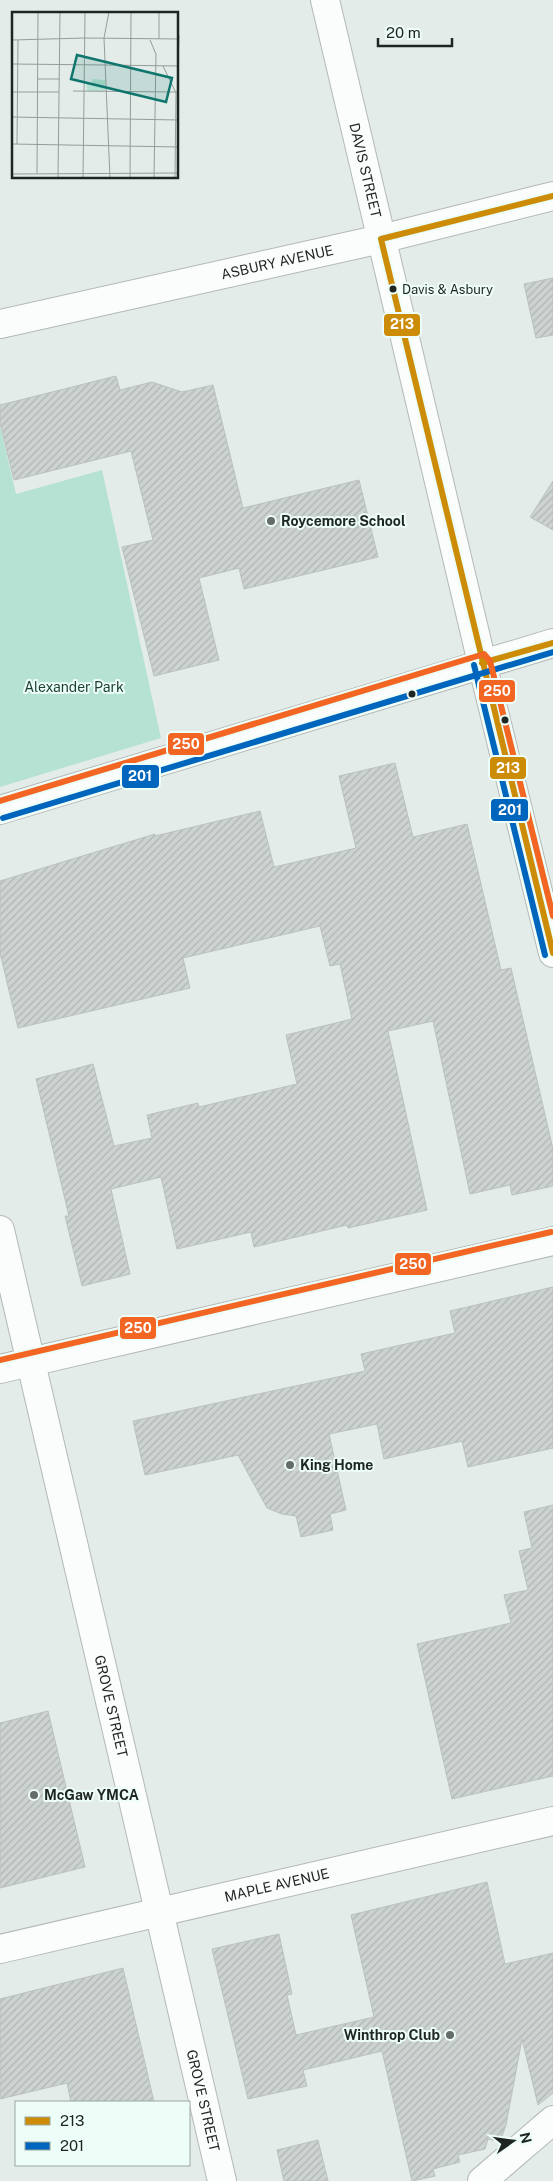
<svg xmlns="http://www.w3.org/2000/svg" width="553" height="2181" font-family="'Public Sans',sans-serif">
<style>
.green{fill:#b5e2d2}
.building{fill:url(#building-hatch);stroke:#bbc1bf}
.lines{fill:none;stroke-linecap:round;stroke-linejoin:round}
.minor-casing{stroke:#b3b9b6;stroke-width:30}
.major-casing{stroke:#b3b9b6;stroke-width:30}
.minor{stroke:#fbfcfc;stroke-width:28}
.major{stroke:#fbfcfc;stroke-width:28}
.bus-1-casing{stroke:#edfdf7;stroke-width:10}
.bus-2-casing{stroke:#edfdf7;stroke-width:10}
.bus-3-casing{stroke:#edfdf7;stroke-width:10}
.bus-1{stroke:#cc8c07;stroke-width:6}
.bus-2{stroke:#0065bd;stroke-width:6}
.bus-3{stroke:#f26522;stroke-width:6}
.bus-dot{fill:#1f2523;stroke:#edfdf7;stroke-width:2}
.poi-dot{fill:#646b68;stroke:#edfdf7;stroke-width:2}
.labels{text-anchor:middle;dominant-baseline:central;stroke-width:4;stroke-linejoin:round;paint-order:stroke}
.bus-label{font-size:13px;fill:#1f2523;stroke:#edfdf7;text-anchor:start}
.street-label{font-size:14px;fill:#1f2523;stroke:#edfdf7}
.poi-label{font-size:14px;font-weight:bold;fill:#1f2523;stroke:#edfdf7;text-anchor:start}
.park-label{font-size:14px;fill:#1b3f34;stroke:#edfdf7}
.inset-road{fill:none;stroke:#959c9a;stroke-width:1}
.view{fill:#0f766e;fill-opacity:0.15;stroke:#0f766e;stroke-width:2.5}
.inset-edge{fill:none;stroke:#1f2523;stroke-width:2.5}
.line-badge{stroke:#edfdf7;stroke-width:2}
.badge-label{font-size:14px;text-anchor:middle;font-weight:bold;fill:#fff}
</style>
<defs>
<pattern id="building-hatch" width="6" height="6" patternUnits="userSpaceOnUse" patternTransform="scale(1.25)"><rect width="6" height="6" fill="#ccd3d0"/><path d="M-1 1l2-2M0 6l6-6M5 7l2-2" fill="none" stroke="#afb5b2"/></pattern>
</defs>
<rect width="100%" height="100%" fill="#e4ece9"/>
<path class="green" d="M 0,426 L 16,494 L 102,470 L 161,738 L 0,787 Z"/>
<g class="building">
<path d="M 553,278 L 553,335 L 536,338 L 524,284 Z"/>
<path d="M 116,376 L 120,390 L 152,382 L 182,392 L 213,385 L 243,508 L 359,480 L 378,557 L 244,589 L 239,568 L 199,578 L 219,660 L 154,676 L 122,547 L 153,540 L 131,451 L 14,480 L 0,423 L 0,405 Z"/>
<path d="M 553,481 L 553,530 L 530,517 Z"/>
<path d="M 395,763 L 413,837 L 467,824 L 501,970 L 511,968 L 553,1149 L 553,1186 L 512,1195 L 510,1185 L 470,1194 L 433,1021 L 388,1031 L 427,1210 L 348,1228 L 347,1225 L 254,1247 L 251,1232 L 177,1249 L 161,1177 L 111,1189 L 130,1274 L 82,1286 L 65,1216 L 69,1216 L 36,1079 L 93,1064 L 114,1146 L 152,1138 L 147,1115 L 198,1103 L 199,1107 L 297,1084 L 286,1035 L 352,1019 L 340,964 L 330,966 L 320,926 L 183,958 L 190,988 L 18,1028 L 0,953 L 0,881 L 155,834 L 155,836 L 260,811 L 274,867 L 356,848 L 339,776 Z"/>
<path d="M 553,1287 L 553,1448 L 468,1467 L 462,1441 L 384,1459 L 377,1424 L 329,1434 L 346,1510 L 330,1514 L 333,1530 L 301,1537 L 296,1516 L 282,1514 L 267,1508 L 238,1455 L 145,1475 L 133,1421 L 365,1371 L 361,1354 L 455,1333 L 450,1311 Z"/>
<path d="M 553,1505 L 553,1776 L 452,1799 L 417,1644 L 511,1623 L 504,1595 L 528,1590 L 519,1551 L 532,1548 L 524,1512 Z"/>
<path d="M 48,1711 L 85,1867 L 0,1888 L 0,1723 Z"/>
<path d="M 487,1882 L 505,1964 L 553,1953 L 553,2093 L 538,2105 L 522,2039 L 506,2125 L 500,2142 L 488,2139 L 485,2149 L 458,2155 L 460,2162 L 433,2169 L 435,2176 L 412,2181 L 382,2051 L 303,2070 L 307,2086 L 248,2099 L 212,1949 L 279,1934 L 292,1994 L 287,1995 L 296,2035 L 374,2017 L 351,1915 Z"/>
<path d="M 123,1968 L 154,2102 L 71,2102 L 67,2083 L 0,2099 L 0,1999 Z"/>
<path d="M 318,2140 L 328,2181 L 284,2181 L 277,2150 Z"/>
</g>
<g class="lines">
<defs>
<g id="minor">
<path id="s1" d="M 325,0 L 482,663"/>
<path id="s2" d="M 0,1230 L 222,2181"/>
<path d="M 0,1369 L 553,1241"/>
<path id="s3" d="M 0,1949 L 553,1821"/>
<path d="M 482,2181 L 553,2120"/>
</g>
<g id="major">
<path id="s4" d="M 0,324 L 381,239 L 553,196"/>
<path d="M 482,663 L 553,953"/>
<path d="M 0,810 L 553,643"/>
</g>
</defs>
<use href="#minor" class="minor-casing"/>
<use href="#major" class="major-casing"/>
<use href="#minor" class="minor"/>
<use href="#major" class="major"/>
<defs>
<g id="bus-1">
<path d="M 553,196 L 381,239 L 553,953"/>
<path d="M 482,663 L 553,643"/>
</g>
<g id="bus-2">
<path d="M 474,665 L 545,955"/>
<path d="M 3,818 L 553,652"/>
</g>
<g id="bus-3">
<path d="M 0,801 L 484,654 L 490,661 L 553,916"/>
<path d="M 0,1360 L 551,1232"/>
</g>
</defs>
<use href="#bus-1" class="bus-1-casing"/>
<use href="#bus-2" class="bus-2-casing"/>
<use href="#bus-3" class="bus-3-casing"/>
<use href="#bus-1" class="bus-1"/>
<use href="#bus-2" class="bus-2"/>
<use href="#bus-3" class="bus-3"/>
</g>
<g class="bus-dot">
<circle cx="393" cy="289" r="4.5"/>
<circle cx="412" cy="694" r="4.5"/>
<circle cx="505" cy="720" r="4.5"/>
</g>
<g class="poi-dot">
<circle cx="271" cy="521" r="5"/>
<circle cx="290" cy="1465" r="5"/>
<circle cx="34" cy="1795" r="5"/>
<circle cx="450" cy="2035" r="5"/>
</g>
<g class="labels">
<g class="bus-label">
<text x="402" y="289">Davis &amp; Asbury</text>
</g>
<g class="street-label">
<text stroke="none"><textPath href="#s1" startOffset="175">DAVIS STREET</textPath></text>
<text stroke="none"><textPath href="#s4" startOffset="284">ASBURY AVENUE</textPath></text>
<text stroke="none"><textPath href="#s2" startOffset="489">GROVE STREET</textPath></text>
<text stroke="none"><textPath href="#s3" startOffset="284">MAPLE AVENUE</textPath></text>
<text stroke="none"><textPath href="#s2" startOffset="894">GROVE STREET</textPath></text>
</g>
<g class="poi-label">
<text x="281" y="521">Roycemore School</text>
<text x="300" y="1465">King Home</text>
<text x="44" y="1795">McGaw YMCA</text>
<text x="440" y="2035" text-anchor="end">Winthrop Club</text>
</g>
<g class="park-label">
<text x="74" y="687">Alexander Park</text>
</g>
</g>
<g transform="translate(12 12)">
<rect width="166" height="166" fill="#e4ece9"/>
<path d="M 80,67 L 93,68 L 93,79 L 75,79 L 74,71 L 80,71 Z" fill="#b5e2d2"/>
<path class="inset-road" d="M 97,0 L 92,26 L 98,166M 73,26 L 167,27M 147,27 L 147,0M 0,28 L 73,26M 138,28 L 144,42 L 142,166M 0,52 L 93,53M 93,53 L 166,54M 151,54 L 164,81 L 163,166M 166,54 L 167,23M 25,67 L 48,67M 61,79 L 165,80M 0,80 L 47,80M 0,105 L 167,108M 0,132 L 167,135M 5,132 L 6,28M 25,161 L 26,0M 0,162 L 167,161M 46,166 L 48,0M 71,166 L 73,0M 118,166 L 119,0"/>
<path class="view" d="M 65,43 L 160,66 L 154,90 L 59,67 Z"/>
<rect width="166" height="166" class="inset-edge"/>
</g>
<g class="line-badge">
<rect x="383" y="313" width="38" height="24" rx="5" fill="#cc8c07"/>
<rect x="478" y="679" width="38" height="24" rx="5" fill="#f26522"/>
<rect x="167" y="732" width="38" height="24" rx="5" fill="#f26522"/>
<rect x="489" y="756" width="38" height="24" rx="5" fill="#cc8c07"/>
<rect x="121" y="764" width="39" height="25" rx="5" fill="#0065bd"/>
<rect x="490" y="798" width="39" height="24" rx="5" fill="#0065bd"/>
<rect x="394" y="1252" width="38" height="24" rx="5" fill="#f26522"/>
<rect x="119" y="1316" width="38" height="24" rx="5" fill="#f26522"/>
</g>
<g class="badge-label">
<text x="402" y="329">213</text>
<text x="497" y="696">250</text>
<text x="186" y="749">250</text>
<text x="508" y="773">213</text>
<text x="140" y="781">201</text>
<text x="510" y="815">201</text>
<text x="413" y="1269">250</text>
<text x="138" y="1333">250</text>
</g>
<rect x="15" y="2101" width="175" height="65" fill="#edfdf7" stroke="#9ba7a2"/>
<rect x="25" y="2117" width="25" height="8" fill="#cc8c07" stroke="#9ba7a2"/>
<text x="60" y="2126" font-size="15" fill="#1f2523">213</text>
<rect x="25" y="2142" width="25" height="8" fill="#0065bd" stroke="#9ba7a2"/>
<text x="60" y="2151" font-size="15" fill="#1f2523">201</text>
<g transform="translate(513 2141) rotate(76)" stroke="#edfdf7" stroke-width="4" paint-order="stroke">
<path d="M0-4L9 19L0 12L-9 19Z" fill="#1f2523"/>
<text y="-8" font-size="14" font-weight="bold" text-anchor="middle" fill="#1f2523">N</text>
</g>
<path d="M378 38v8h74v-8" fill="none" stroke="#1f2523" stroke-width="2.5"/>
<text x="386" y="38" font-size="15" fill="#1f2523" stroke="#edfdf7" stroke-width="4" paint-order="stroke">20 m</text>
</svg>
